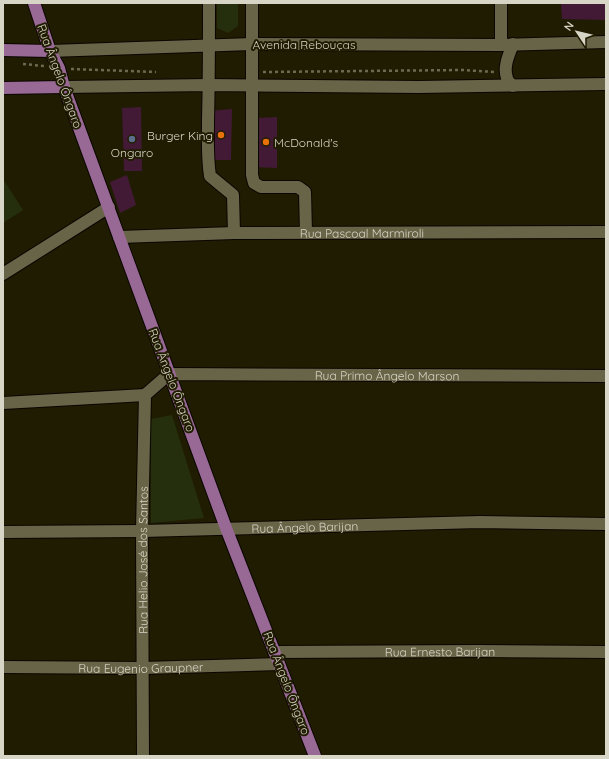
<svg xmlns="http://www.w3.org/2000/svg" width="609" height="759" font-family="Quicksand,sans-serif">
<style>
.green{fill:#252f0d}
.building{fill:#421a35}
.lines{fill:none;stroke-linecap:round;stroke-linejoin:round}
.minor-casing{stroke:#0a0600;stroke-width:14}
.major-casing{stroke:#0a0600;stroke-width:14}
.path{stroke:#6c6953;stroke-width:2.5;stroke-dasharray:3 3;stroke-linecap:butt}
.minor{stroke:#686448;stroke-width:12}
.major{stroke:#996995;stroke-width:12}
.food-dot{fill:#e8710a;stroke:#201c02;stroke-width:1.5}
.service-dot{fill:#5c6f8a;stroke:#201c02;stroke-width:1.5}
.labels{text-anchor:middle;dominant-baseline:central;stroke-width:4;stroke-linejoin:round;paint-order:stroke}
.street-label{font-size:12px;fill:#d7d5c5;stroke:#201c02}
.poi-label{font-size:12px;fill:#d7d5c5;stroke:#201c02;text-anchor:end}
</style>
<rect width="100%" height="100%" fill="#201c02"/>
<g class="green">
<path d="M 217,3 L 238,3 L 238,26 L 228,33 L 217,28 Z"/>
<path d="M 5,182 L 23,210 L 3,223 L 3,183 Z"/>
<path d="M 172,415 L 204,518 L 151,523 L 151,419 Z"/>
</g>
<g class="building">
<path d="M 561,3 L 606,3 L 606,20 L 562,19 Z"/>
<path d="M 141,107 L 142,171 L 124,171 L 122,108 Z"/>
<path d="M 232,109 L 231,160 L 210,160 L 210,111 Z"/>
<path d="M 277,117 L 277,168 L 254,167 L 256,118 Z"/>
<path d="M 127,175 L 136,205 L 120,213 L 110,182 Z"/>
</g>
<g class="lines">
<defs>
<g id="minor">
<path d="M 209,3 C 209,42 209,81 208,120 C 208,139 207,157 210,176 L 233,195 L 234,233"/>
<path d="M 252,3 L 252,175 L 254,183 L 261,187 L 298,187 L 305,192 L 306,233"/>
<path d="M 501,45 L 501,3"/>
<path d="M 50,51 L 252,44 L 501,45 L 606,42"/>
<path d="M 513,86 C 511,84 507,81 507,78 C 503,67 509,54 513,44"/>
<path d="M 64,87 L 208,85 L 419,87 L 606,84"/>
<path id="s1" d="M 119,237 L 234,233 L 606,232"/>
<path d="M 3,274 L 109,207"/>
<path d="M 3,403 L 145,395"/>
<path id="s2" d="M 3,532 L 142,531 L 480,522 L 606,524"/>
<path id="s3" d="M 274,652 L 478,651 L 606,652"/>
<path id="s4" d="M 3,667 L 143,668 L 279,664"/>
<path id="s5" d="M 143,756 L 142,531 L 145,395 L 169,374 L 606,376"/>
</g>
<g id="major">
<path d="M 34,3 L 50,51 L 59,68 L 64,87 L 226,528 L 315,756"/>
<path d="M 3,50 L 50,51"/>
<path d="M 3,88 L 64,87"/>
</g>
</defs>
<use href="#minor" class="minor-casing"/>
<use href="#major" class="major-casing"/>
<g class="path">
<path d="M 23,64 L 44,66"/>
<path d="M 71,69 L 156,72"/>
<path d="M 263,72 L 463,70 L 494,72"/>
</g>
<use href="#minor" class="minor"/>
<use href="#major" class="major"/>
</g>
<g class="food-dot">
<circle cx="221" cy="135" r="4"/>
<circle cx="266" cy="142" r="4"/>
</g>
<circle class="service-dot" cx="132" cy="139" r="4"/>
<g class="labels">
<g class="street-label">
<text x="304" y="44">Avenida Rebouças</text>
<text transform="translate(60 76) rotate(70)">Rua Ângelo Ôngaro</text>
<text stroke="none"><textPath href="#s1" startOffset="243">Rua Pascoal Marmiroli</textPath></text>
<text stroke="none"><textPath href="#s5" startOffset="611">Rua Primo Ângelo Marson</textPath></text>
<text transform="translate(172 380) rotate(69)">Rua Ângelo Ôngaro</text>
<text stroke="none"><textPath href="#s2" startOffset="302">Rua Ângelo Barijan</textPath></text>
<text stroke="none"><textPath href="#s5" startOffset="196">Rua Helio José dos Santos</textPath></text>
<text stroke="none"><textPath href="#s3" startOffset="166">Rua Ernesto Barijan</textPath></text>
<text stroke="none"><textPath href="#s4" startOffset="138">Rua Eugenio Graupner</textPath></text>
<text transform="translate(287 683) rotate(69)">Rua Ângelo Ôngaro</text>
</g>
<g class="poi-label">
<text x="213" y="135">Burger King</text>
<text x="274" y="142" text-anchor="start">McDonald's</text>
<text x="132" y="152" text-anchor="middle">Ongaro</text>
</g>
</g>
<rect width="609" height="759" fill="none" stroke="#d7d5c5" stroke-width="8"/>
<g transform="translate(577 32) rotate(305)" stroke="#201c02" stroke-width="3" paint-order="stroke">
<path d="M0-3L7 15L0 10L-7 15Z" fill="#d7d5c5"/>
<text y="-6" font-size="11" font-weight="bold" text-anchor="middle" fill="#d7d5c5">N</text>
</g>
</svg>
